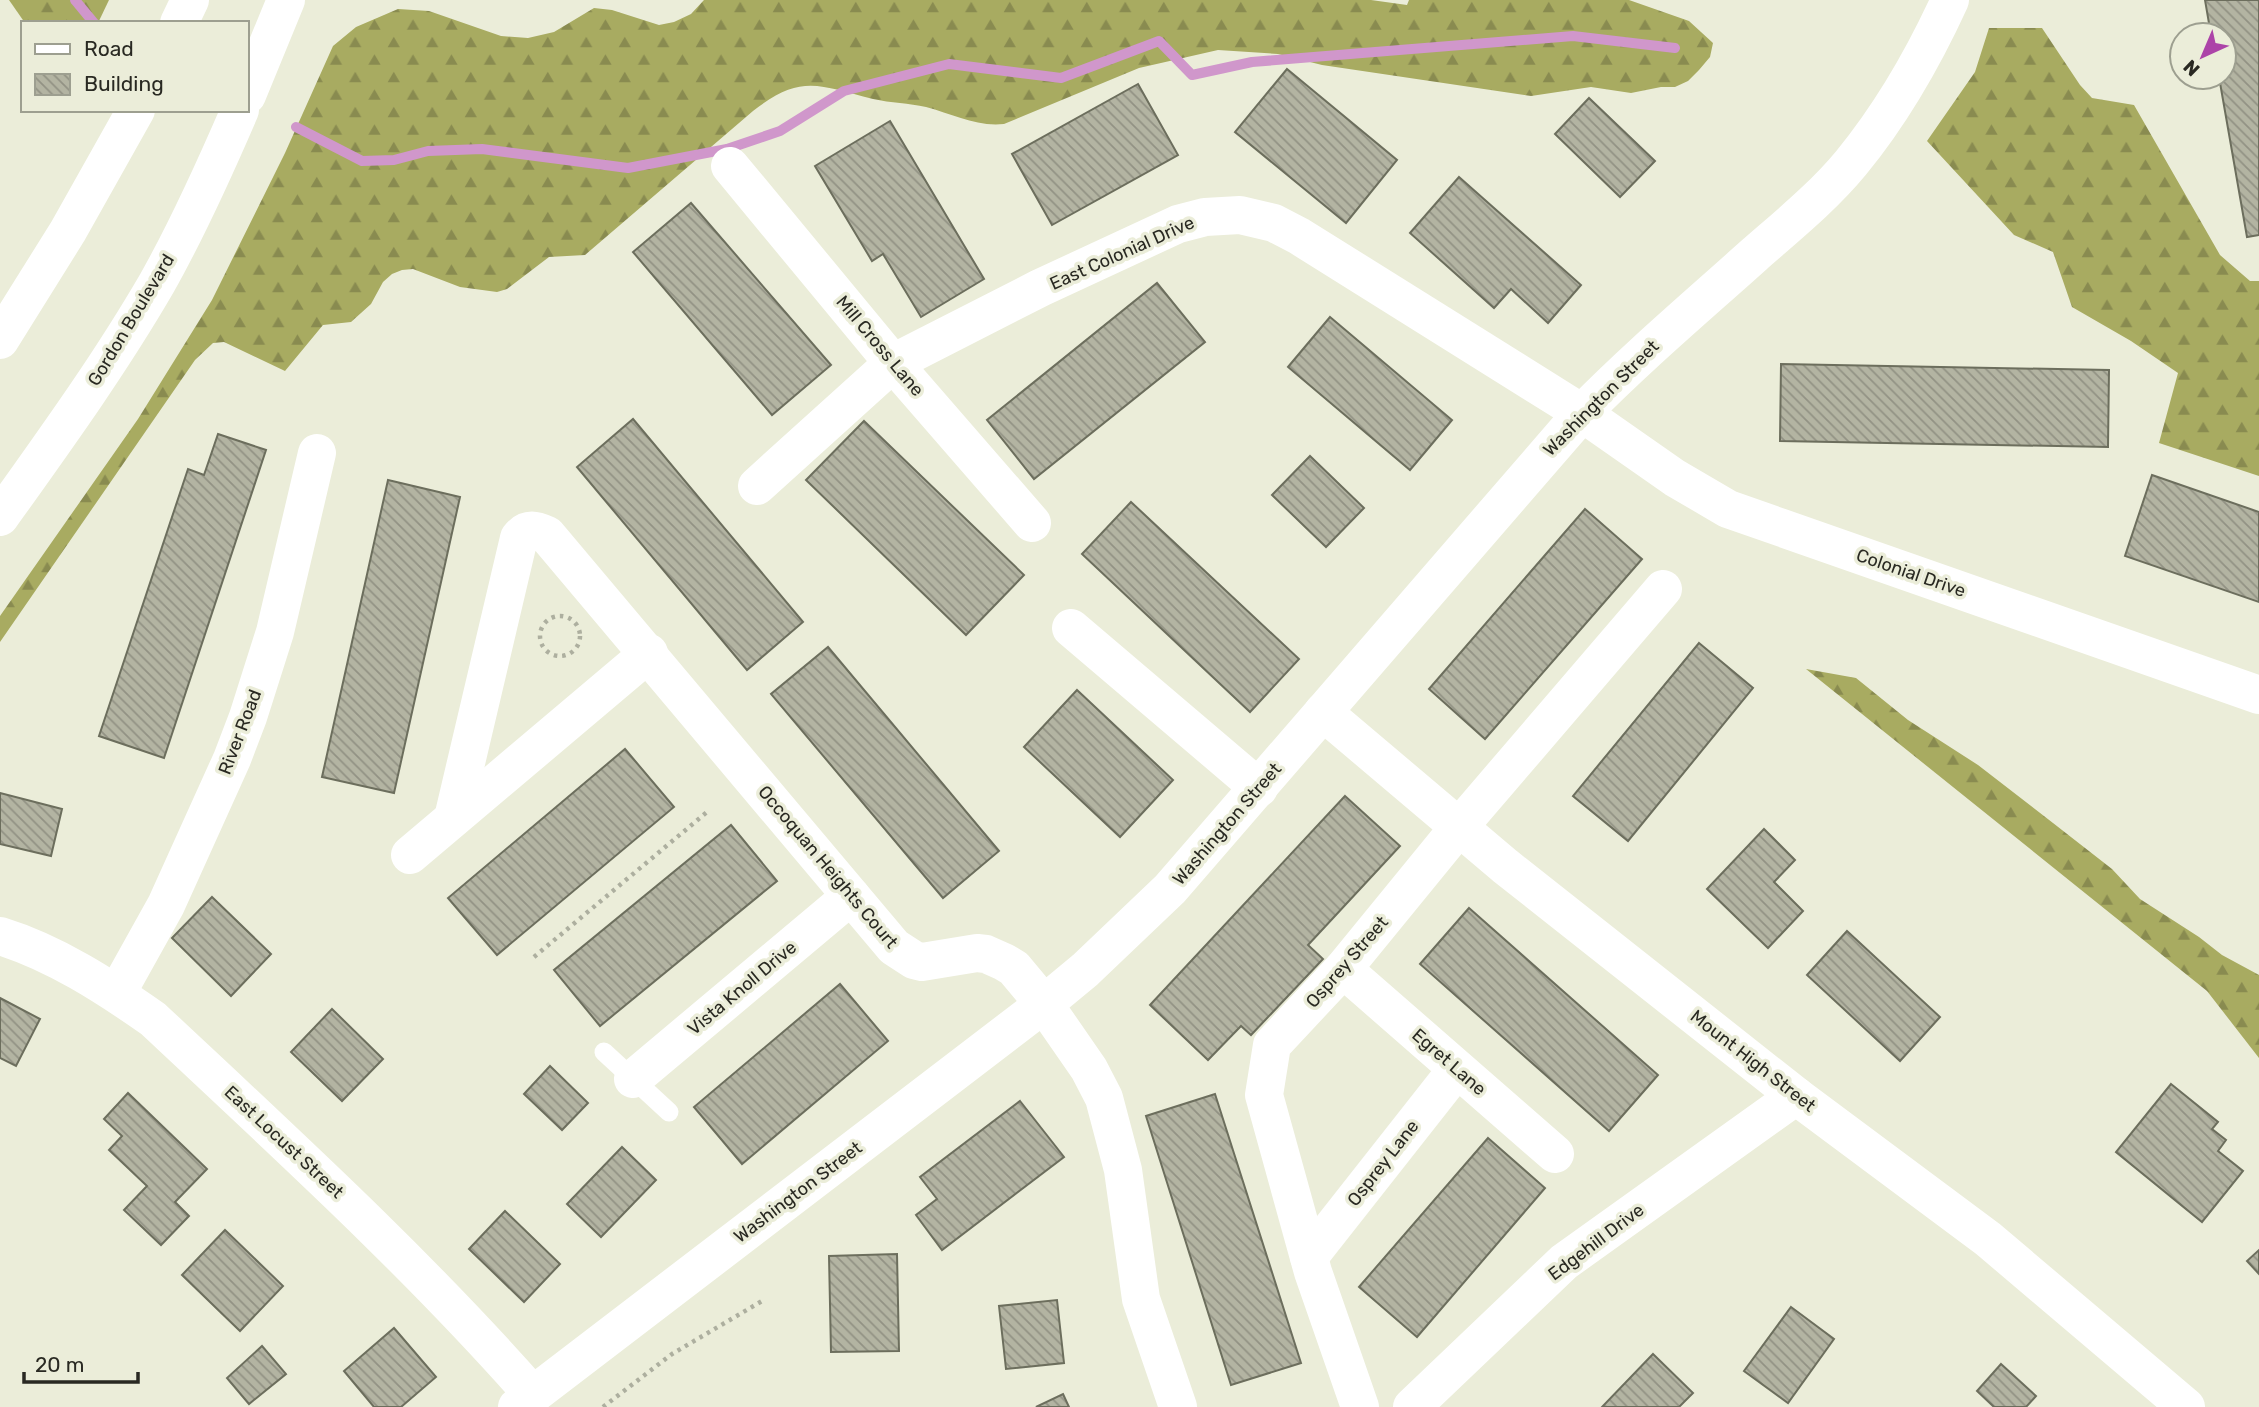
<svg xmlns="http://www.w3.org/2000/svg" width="2259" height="1407" font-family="Rubik,sans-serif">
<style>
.forest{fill:url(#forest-firs)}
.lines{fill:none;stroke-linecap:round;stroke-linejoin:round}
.stream{stroke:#d097cb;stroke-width:10}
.building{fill:url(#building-back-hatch);stroke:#6c6e5d;stroke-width:2}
.path{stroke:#adaf9f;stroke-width:4.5;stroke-dasharray:3.5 5;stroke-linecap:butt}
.service{stroke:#fff;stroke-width:19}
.minor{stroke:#fff;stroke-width:38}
.tertiary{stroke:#fff;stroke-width:38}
.trunk{stroke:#fff;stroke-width:38}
.labels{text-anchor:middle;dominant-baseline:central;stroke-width:7;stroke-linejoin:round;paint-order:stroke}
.street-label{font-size:18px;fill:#292922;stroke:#ebedd9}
</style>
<defs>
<pattern id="forest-firs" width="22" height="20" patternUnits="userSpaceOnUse" patternTransform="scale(1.75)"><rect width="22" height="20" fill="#a8ab61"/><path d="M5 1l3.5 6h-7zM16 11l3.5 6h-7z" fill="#898b50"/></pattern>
<pattern id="building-back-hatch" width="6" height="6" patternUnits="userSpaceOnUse" patternTransform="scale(1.75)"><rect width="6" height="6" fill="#b3b4a2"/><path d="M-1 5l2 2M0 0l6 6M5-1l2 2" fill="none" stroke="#929284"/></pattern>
</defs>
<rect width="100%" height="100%" fill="#ebedd9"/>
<g class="forest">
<path d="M 9,0 L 109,0 L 98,23 L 25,23 Z"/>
<path d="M 704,0 L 1371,0 L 1407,5 L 1409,0 L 1629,0 L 1689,21 L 1713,43 L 1710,57 L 1699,70 L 1688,81 L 1675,87 L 1661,87 L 1631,93 L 1591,87 L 1531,96 L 1322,65 L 1278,54 L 1218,50 L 1139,68 L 1004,124 C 976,127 953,114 926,107 C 909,103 891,103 873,99 C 819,86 802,73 753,111 L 585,255 L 549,257 L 507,289 L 497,292 L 460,287 L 413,269 L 402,270 L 392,274 L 383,282 L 371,304 L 351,322 L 323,325 L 285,371 L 224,342 L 213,343 L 195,360 L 0,642 L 0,616 L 138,419 L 212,300 L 285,153 L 333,46 L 356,27 L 398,9 L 429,11 L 501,36 L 528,38 L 554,32 L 594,8 L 612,10 L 659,25 L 674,22 L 691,14 Z"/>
<path d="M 1989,28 L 2042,28 L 2080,85 L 2092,98 L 2134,105 L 2220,255 L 2250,281 L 2259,281 L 2259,476 L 2159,443 L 2178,373 L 2131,341 L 2072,307 L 2053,252 L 2014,235 L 1927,141 L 1975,72 Z"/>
<path d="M 1806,669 L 1856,678 L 1908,720 L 1978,765 L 2053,823 L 2112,869 L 2140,899 L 2199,937 L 2222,955 L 2259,975 L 2259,1058 L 2207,991 Z"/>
</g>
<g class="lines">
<g class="stream">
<path d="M 75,0 L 94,23"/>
<path d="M 296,127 L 362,161 L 394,160 L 428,151 L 482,149 L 628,168 L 727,149 L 780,131 L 844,91 L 949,64 L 1061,78 L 1159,41 L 1192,75 L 1252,62 L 1573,36 L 1675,48"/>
</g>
</g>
<g class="building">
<path d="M 2205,0 L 2259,0 L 2259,235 L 2247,237 L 2219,77 L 2224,77 L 2224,35 L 2211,35 Z"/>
<path d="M 1287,69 L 1397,160 L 1346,223 L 1235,132 Z"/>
<path d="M 1138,84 L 1178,155 L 1052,225 L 1012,154 Z"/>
<path d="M 1589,98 L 1655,161 L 1620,197 L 1555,134 Z"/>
<path d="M 890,121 L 984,279 L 921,317 L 883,254 L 872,261 L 815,166 Z"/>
<path d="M 1459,177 L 1581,285 L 1548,323 L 1511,289 L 1494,308 L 1410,233 Z"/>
<path d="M 691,203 L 831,365 L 772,415 L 633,252 Z"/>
<path d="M 1157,283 L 1205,342 L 1034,479 L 987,420 Z"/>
<path d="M 1330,317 L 1452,420 L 1410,470 L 1288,367 Z"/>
<path d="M 1781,364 L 2109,370 L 2108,447 L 1780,441 Z"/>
<path d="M 633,419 L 803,622 L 747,670 L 577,467 Z"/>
<path d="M 864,421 L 1024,575 L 966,635 L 806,480 Z"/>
<path d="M 218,434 L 266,450 L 164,758 L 99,736 L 188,469 L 204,475 Z"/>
<path d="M 1310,456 L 1364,508 L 1326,547 L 1272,495 Z"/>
<path d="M 2152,475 L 2259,512 L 2259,602 L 2125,556 Z"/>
<path d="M 388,480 L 460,497 L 394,793 L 322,777 Z"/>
<path d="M 1131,502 L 1299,659 L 1250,712 L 1082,554 Z"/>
<path d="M 1585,509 L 1642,559 L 1485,739 L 1429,689 Z"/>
<path d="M 1699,643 L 1753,688 L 1628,841 L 1573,796 Z"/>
<path d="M 828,647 L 999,851 L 943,898 L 771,694 Z"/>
<path d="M 1077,690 L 1173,780 L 1120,837 L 1024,747 Z"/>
<path d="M 625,749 L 674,807 L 497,955 L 448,898 Z"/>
<path d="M 0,793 L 62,809 L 51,856 L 0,844 Z"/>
<path d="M 1345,796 L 1400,846 L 1308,945 L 1323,959 L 1251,1035 L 1241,1026 L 1208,1060 L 1150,1005 Z"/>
<path d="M 731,825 L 777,881 L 600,1026 L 554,970 Z"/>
<path d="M 1764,829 L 1795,860 L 1774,882 L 1803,911 L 1768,948 L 1707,889 Z"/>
<path d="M 212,897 L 271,954 L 231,996 L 172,938 Z"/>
<path d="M 1469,908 L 1658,1075 L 1609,1131 L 1420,964 Z"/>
<path d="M 1847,931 L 1940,1017 L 1900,1061 L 1807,975 Z"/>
<path d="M 840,984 L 888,1041 L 742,1164 L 694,1107 Z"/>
<path d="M 0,998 L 40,1019 L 16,1066 L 0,1058 Z"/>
<path d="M 332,1009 L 383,1059 L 342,1101 L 291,1052 Z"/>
<path d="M 550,1066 L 588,1103 L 562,1130 L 524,1094 Z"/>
<path d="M 2171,1084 L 2218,1122 L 2212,1129 L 2226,1140 L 2218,1151 L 2243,1171 L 2202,1222 L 2116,1152 Z"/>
<path d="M 128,1093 L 207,1169 L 175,1202 L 189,1216 L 161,1245 L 124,1210 L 147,1186 L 109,1150 L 122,1136 L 104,1119 Z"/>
<path d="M 1215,1094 L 1301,1363 L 1231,1385 L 1146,1116 Z"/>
<path d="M 1020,1101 L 1064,1157 L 942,1250 L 916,1215 L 937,1199 L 920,1177 Z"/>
<path d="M 1488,1138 L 1545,1188 L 1417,1337 L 1359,1287 Z"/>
<path d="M 622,1147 L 656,1180 L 601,1237 L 567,1204 Z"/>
<path d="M 505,1211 L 560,1264 L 524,1302 L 469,1249 Z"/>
<path d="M 225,1230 L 283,1286 L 240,1331 L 182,1275 Z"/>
<path d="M 2259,1250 L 2259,1274 L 2247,1261 Z"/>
<path d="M 897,1254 L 899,1351 L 831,1352 L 829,1256 Z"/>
<path d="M 1057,1300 L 1064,1363 L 1006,1369 L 999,1306 Z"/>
<path d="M 1791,1307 L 1834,1339 L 1788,1403 L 1744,1371 Z"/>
<path d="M 394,1328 L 436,1377 L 401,1407 L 374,1407 L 344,1371 Z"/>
<path d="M 262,1346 L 286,1374 L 249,1404 L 227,1378 Z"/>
<path d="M 1653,1354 L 1693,1393 L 1679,1407 L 1602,1407 Z"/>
<path d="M 2001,1364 L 2036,1396 L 2026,1407 L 1994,1407 L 1977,1391 Z"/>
<path d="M 1063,1394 L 1069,1407 L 1036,1407 Z"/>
</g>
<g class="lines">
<g class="path">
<circle cx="560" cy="636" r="20"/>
<path d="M 534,957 L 707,812"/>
<path d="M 603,1407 L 672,1354 L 762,1301"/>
</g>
<path class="service" d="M 604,1052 L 669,1112"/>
<g class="minor">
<path d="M 730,166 L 893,363 L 1032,523"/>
<path d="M 757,486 L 893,363 L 1040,288 L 1178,224 L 1205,217 L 1240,215 L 1274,223 L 1299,236 L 1582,413 L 1675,478 L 1728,509 L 2259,695"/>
<path d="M 1071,628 L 1259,788"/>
<path d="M 1323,712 L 1505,866 L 1796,1096 L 1988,1239 L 2186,1407"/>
<path d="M 453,818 L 519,538 C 527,527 536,530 547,535 L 894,947 L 914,960 L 922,962 L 977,953 L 986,954 L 1004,962 L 1014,968 L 1044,1004 L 1089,1069 L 1104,1098 L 1123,1170 L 1141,1299 L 1178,1407"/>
<path d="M 410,855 L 649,653"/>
<path d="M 0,936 C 55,953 106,986 153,1019 C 283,1141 415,1261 533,1395"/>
<path d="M 1343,969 L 1555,1154"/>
<path d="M 117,993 L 166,905 L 232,759 L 248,717 L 275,632 L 317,453"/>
<path d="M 633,1079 L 851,896"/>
<path d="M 1309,1257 L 1457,1069"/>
<path d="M 1360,1407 L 1313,1272 L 1264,1095 L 1272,1045 L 1343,969 L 1459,827 L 1663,589"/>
<path d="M 1412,1407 L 1564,1262 L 1796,1096"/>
</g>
<path class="tertiary" d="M 517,1407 L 1044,1004 L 1085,970 L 1170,889 L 1582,413 C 1637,357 1696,307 1754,255 C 1787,226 1823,197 1851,163 C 1892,113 1923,59 1950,0"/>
<g class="trunk">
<path d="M 179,23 L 190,0"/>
<path d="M 247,95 L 286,0"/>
<path d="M 0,340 L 68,231 L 136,110"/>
<path d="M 0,517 C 55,440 110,364 157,283 C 188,228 215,168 240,110"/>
</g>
</g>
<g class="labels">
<g class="street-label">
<text transform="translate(1122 253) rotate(-24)">East Colonial Drive</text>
<text transform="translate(131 320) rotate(-59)">Gordon Boulevard</text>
<text transform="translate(880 346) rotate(50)">Mill Cross Lane</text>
<text transform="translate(1601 398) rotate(-45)">Washington Street</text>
<text transform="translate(1911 573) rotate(19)">Colonial Drive</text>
<text transform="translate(240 732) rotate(-69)">River Road</text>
<text transform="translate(1227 824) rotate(-49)">Washington Street</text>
<text transform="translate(828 867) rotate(50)">Occoquan Heights Court</text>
<text transform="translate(1347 962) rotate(-49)">Osprey Street</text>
<text transform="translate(742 988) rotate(-40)">Vista Knoll Drive</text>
<text transform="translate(1753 1061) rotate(38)">Mount High Street</text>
<text transform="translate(1449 1062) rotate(41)">Egret Lane</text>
<text transform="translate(284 1142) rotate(43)">East Locust Street</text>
<text transform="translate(1383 1163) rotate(-52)">Osprey Lane</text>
<text transform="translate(798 1192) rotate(-37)">Washington Street</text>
<text transform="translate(1596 1242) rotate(-37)">Edgehill Drive</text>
</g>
</g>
<rect x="21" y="21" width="228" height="91" fill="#ebedd9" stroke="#9d9f90" stroke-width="2"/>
<rect x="35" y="44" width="35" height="10" fill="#ffffff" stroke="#9d9f90" stroke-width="2"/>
<text x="84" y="56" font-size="21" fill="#292922">Road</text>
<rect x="35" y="74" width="35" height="21" fill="url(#building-back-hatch)" stroke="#9d9f90" stroke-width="2"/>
<text x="84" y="91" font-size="21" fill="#292922">Building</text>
<g transform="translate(2203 56) rotate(224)"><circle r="33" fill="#ebedd9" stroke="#9d9f90" stroke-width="2"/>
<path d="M0-5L12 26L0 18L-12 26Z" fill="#ac44a8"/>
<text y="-10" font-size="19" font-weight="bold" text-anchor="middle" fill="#292922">N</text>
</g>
<path d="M24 1372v10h114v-10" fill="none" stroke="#292922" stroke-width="3.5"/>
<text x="35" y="1372" font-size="21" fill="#292922" stroke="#ebedd9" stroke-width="5" paint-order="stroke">20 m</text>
</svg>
